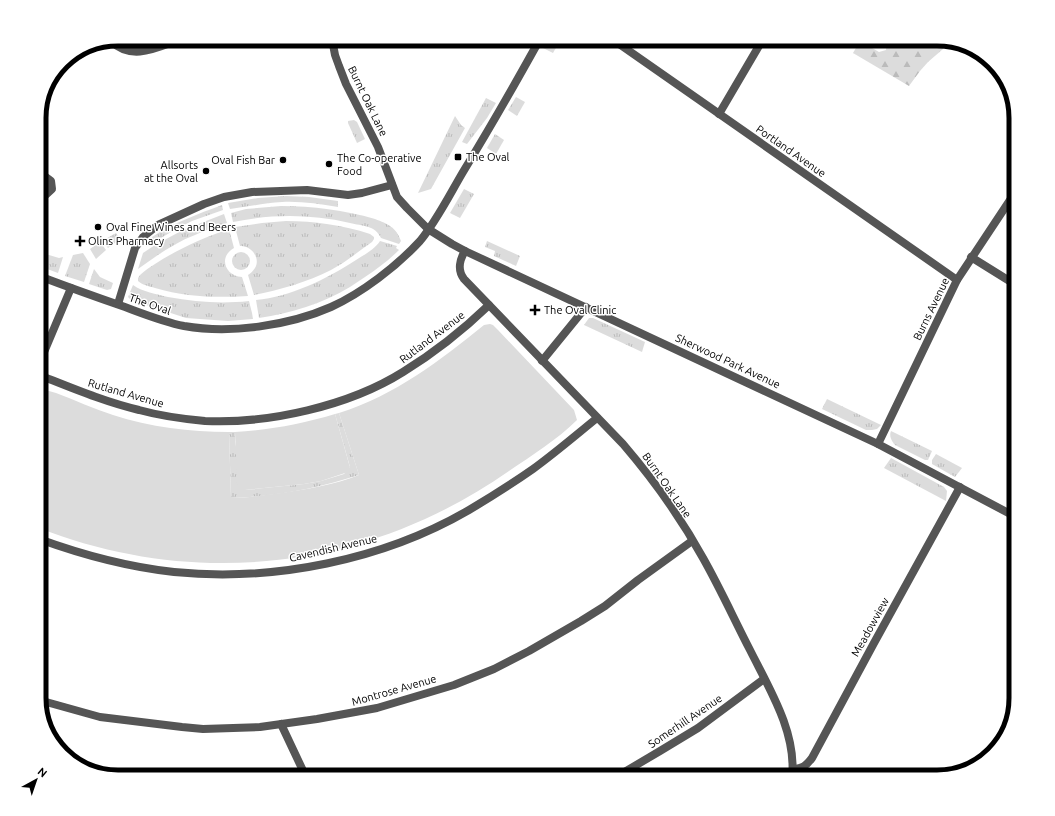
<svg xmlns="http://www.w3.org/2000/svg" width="1055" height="816" font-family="Ubuntu,sans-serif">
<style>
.grass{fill:url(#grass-tufts)}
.forest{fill:url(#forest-firs)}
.garden{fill:#dcdcdc}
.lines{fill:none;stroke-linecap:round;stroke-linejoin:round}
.minor{stroke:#555;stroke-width:8}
.tertiary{stroke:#555;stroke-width:8}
.poi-dot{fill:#000;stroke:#fff;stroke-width:1.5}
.labels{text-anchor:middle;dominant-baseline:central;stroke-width:3;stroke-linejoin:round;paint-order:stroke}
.street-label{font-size:11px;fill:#000;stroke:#fff}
.poi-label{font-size:11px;fill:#000;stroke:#fff;text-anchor:start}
.rim{fill:none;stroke:#000;stroke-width:5}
</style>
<defs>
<pattern id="grass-tufts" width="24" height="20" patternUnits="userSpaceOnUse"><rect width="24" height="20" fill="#dcdcdc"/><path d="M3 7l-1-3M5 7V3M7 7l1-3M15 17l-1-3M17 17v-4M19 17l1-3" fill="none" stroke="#bbb"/></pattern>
<pattern id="forest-firs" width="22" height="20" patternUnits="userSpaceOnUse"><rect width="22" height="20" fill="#dcdcdc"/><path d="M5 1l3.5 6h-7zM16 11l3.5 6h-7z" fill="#bbb"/></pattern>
</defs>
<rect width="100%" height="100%" fill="#fff"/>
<g class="grass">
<path d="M 548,39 L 561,39 L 553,53 L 543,48 Z"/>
<path d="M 516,97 L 525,102 L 517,116 L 508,110 Z"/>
<path d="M 486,98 L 496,103 L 487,118 L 467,144 L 462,142 Z"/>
<path d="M 455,116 L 461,125 L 465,128 L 431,189 L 418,193 Z"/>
<path d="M 354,120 L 357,122 L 365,139 L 357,143 L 348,123 L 348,121 Z"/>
<path d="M 495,134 L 504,140 L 496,154 L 487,148 Z"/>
<path d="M 464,189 L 474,194 L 460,218 L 450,213 Z"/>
<path d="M 286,196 L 309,197 L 338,201 L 338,207 C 319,204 300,201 282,202 C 264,203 247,207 230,209 L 228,203 L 258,198 Z"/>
<path d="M 222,205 L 223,210 L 192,221 L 178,228 L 154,242 L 152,237 C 173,223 198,214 222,205 Z"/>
<path d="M 281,206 C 313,206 344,210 375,219 C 388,224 396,227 401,241 L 399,244 L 381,238 C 375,225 362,226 350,223 C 310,214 273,214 233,222 L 231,213 L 246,209 Z"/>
<path d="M 224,214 L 227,223 C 216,227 205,230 195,235 C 174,243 156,256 138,269 L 143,253 L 155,245 L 183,230 Z"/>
<path d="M 286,221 C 314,221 343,225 370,234 L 374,237 L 374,239 L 372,242 C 359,251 346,262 331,270 C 308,282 279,290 254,295 L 248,275 C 251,273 253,271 255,268 C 261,258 251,245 240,246 L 235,227 L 262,223 Z"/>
<path d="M 229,229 L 234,248 C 218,257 225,276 242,277 L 248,296 C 216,298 186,297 155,288 C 149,286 142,285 138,281 L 138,278 C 142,272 149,268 155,264 C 178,249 203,238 229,229 Z"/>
<path d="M 116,233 L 120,239 L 108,248 L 102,241 Z"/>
<path d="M 380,241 L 397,246 L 396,248 L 399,250 C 389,260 377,269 365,277 C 360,280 355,284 350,287 C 322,304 291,313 259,318 L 256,300 C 290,297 327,279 356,260 C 364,255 375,249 380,241 Z"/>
<path d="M 487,241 L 520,256 L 516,266 L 494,256 L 495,251 L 485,247 Z"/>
<path d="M 100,242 L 106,250 L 96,259 L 90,249 Z"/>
<path d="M 39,252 L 59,258 L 63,257 L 58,273 L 39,266 Z"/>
<circle cx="241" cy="261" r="9"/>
<path d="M 83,253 L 90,264 L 84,282 L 65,276 L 73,255 Z"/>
<path d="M 94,269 L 100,277 L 113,283 L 111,289 L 107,290 L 89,284 Z"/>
<path d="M 133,285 C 143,292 156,294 168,297 C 196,302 221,304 249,301 L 252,313 L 253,319 L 228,321 L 186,318 L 131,300 L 128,297 Z"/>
<path d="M 589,318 L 593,318 L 645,342 L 642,352 L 584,325 Z"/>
<path d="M 827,399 L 881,425 L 877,429 L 872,430 L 866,430 L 822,409 Z"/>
<path d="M 339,413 L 359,475 C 319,488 273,497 231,498 L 229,432 L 235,432 L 235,442 L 245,490 L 304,484 L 321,481 L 344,474 L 350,467 L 335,414 Z"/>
<path d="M 891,431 L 932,451 L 928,460 L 925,460 L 895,445 C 891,440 889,436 891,431 Z"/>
<path d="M 936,454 L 962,468 L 955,477 L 932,464 L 932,460 Z"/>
<path d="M 891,458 L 944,487 L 947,491 L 946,501 L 884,468 Z"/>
</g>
<path class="forest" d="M 887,39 L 937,39 L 941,40 L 943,49 L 928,62 L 920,71 L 909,86 L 853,53 L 860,41 L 879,52 L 886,50 Z"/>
<g class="garden">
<path d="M 490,324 L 493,325 L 498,330 L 574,410 L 577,420 C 558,439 531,456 509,471 C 369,569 198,590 39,528 L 39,410 L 47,391 L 49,391 L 56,393 C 75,400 94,409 113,415 C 150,427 190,432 229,432 L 231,498 C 248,498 264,495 281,493 C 307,489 334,485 359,475 L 339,413 C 396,395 439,361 484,325 Z"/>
<path d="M 335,414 L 349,464 L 350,467 L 348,472 L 321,481 L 304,484 L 245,490 C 240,490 238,488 237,484 L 235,432 C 269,430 302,424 335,414 Z"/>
</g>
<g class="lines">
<g class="minor">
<path d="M 332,39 L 335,55 L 339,66 L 346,84 L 378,147 L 397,197 L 407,208 L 428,229"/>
<path d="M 612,39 L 957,280"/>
<path d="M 111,41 C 132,62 158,47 181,39"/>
<path d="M 719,114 L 763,39"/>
<path d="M 39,201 L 52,189 L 51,181 L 39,172"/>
<path d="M 465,251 C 460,259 457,270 464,279 L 623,444 C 653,479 681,518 703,558 C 720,588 734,619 750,650 C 769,688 797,733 792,777"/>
<path d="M 971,257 L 1016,285"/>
<path d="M 118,304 L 135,248 L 143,237 L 158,225 L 204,204 L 224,197 L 252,192 L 307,190 L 348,195 L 362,193 L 392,185"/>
<path d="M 542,361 L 586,307"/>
<path d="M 39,375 C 72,388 105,402 139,410 C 161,416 183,419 205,421 C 268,424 349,406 403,372 C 434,353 463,330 489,305"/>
<path d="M 878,444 L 957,280 L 1016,191"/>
<path d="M 39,539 C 83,555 128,567 174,572 C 274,582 383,560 469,510 C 491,497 513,483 533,469 C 555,453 576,435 597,418"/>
<path d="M 39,700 L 100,717 L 182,727 L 203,729 L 260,727 L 317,719 L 377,708 L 454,685 L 494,669 L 529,651 L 581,621 L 605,606 L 638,580 L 692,541"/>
<path d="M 281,724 L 306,777"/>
<path d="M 793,769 C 803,768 806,766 812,758 L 874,643 L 960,487"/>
<path d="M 616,777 L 660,751 L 698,728 L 764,679"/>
</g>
<g class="tertiary">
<path d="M 428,229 L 452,244 L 465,251 L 878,444 L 1016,517"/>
<path d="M 39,276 C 68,287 96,297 125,307 C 144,314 164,322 184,326 C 230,334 288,326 331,307 C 362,293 397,266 420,241 C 436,222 450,194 463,172 C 490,128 515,84 540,39"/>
<path d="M 39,364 L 71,288"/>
</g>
</g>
<g class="poi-dot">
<rect x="454" y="153" width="8" height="8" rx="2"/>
<circle cx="283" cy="160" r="4"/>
<circle cx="329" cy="164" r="4"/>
<circle cx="206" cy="171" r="4"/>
<circle cx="98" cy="227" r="4"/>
<path d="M78 235h4v4h4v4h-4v4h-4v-4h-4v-4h4z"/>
<path d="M533 304h4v4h4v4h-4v4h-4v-4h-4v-4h4z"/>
</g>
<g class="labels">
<g class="street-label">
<text transform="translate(368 101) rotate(64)">Burnt Oak Lane</text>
<text transform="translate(791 151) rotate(35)">Portland Avenue</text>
<text transform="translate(150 304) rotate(19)">The Oval</text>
<text transform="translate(931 309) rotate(-64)">Burns Avenue</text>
<text transform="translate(432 337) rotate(-37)">Rutland Avenue</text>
<text transform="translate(728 361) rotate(25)">Sherwood Park Avenue</text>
<text transform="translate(126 393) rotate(16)">Rutland Avenue</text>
<text transform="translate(667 485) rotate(55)">Burnt Oak Lane</text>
<text transform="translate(333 548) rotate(-13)">Cavendish Avenue</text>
<text transform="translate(870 627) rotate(-61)">Meadowview</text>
<text transform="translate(394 690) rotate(-16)">Montrose Avenue</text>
<text transform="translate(685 721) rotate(-34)">Somerhill Avenue</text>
</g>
<g class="poi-label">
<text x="466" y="157">The Oval</text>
<text x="337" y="158">The Co-operative<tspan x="337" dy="13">Food</tspan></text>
<text x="275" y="160" text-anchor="end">Oval Fish Bar</text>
<text x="198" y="165" text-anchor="end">Allsorts<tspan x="198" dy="13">at the Oval</tspan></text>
<text x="106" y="227">Oval Fine Wines and Beers</text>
<text x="88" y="241">Olins Pharmacy</text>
<text x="544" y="310">The Oval Clinic</text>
</g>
</g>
<path d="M0 0H1055V816H0ZM118 46H937A72 72 0 0 1 1009 118V698A72 72 0 0 1 937 770H118A72 72 0 0 1 46 698V118A72 72 0 0 1 118 46Z" fill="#fff" fill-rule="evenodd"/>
<path class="rim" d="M118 46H937A72 72 0 0 1 1009 118V698A72 72 0 0 1 937 770H118A72 72 0 0 1 46 698V118A72 72 0 0 1 118 46Z"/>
<g transform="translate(36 780) rotate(40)" stroke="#ffffff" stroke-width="3" paint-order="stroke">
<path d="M0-3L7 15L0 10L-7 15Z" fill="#000000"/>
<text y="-6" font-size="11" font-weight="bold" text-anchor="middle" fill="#000000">N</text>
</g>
</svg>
